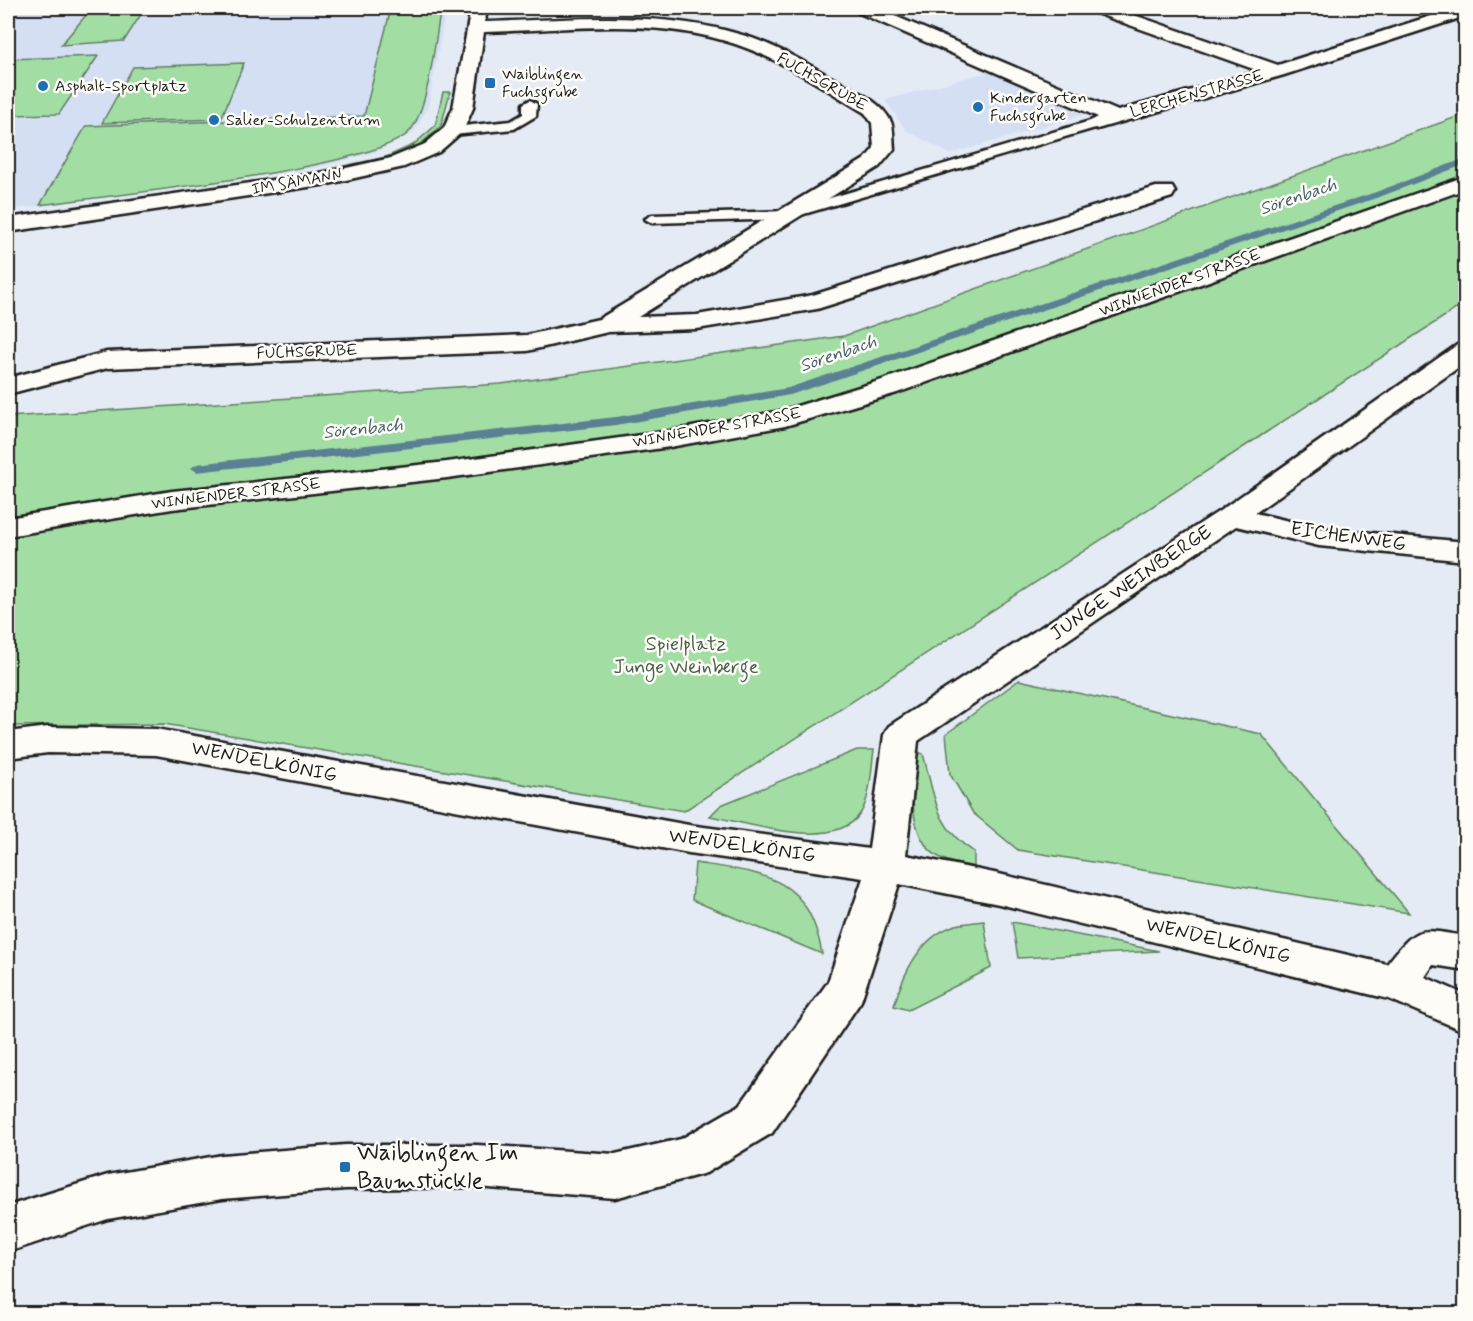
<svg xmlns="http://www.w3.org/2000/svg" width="1473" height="1321" font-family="Mynerve,sans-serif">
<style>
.built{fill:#d4dff4}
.green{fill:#a2dea4;stroke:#5f7d60;stroke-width:1.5}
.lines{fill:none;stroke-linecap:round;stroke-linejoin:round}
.stream{fill:#5a8094;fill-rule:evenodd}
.service-casing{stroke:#1c1c1c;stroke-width:5}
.minor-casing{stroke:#1c1c1c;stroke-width:5}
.tertiary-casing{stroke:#1c1c1c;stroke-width:5}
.service{fill:#fdfcf7;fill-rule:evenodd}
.minor{fill:#fdfcf7;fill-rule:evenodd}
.tertiary{fill:#fdfcf7;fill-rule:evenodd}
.poi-dot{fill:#1f6fb2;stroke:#fdfcf7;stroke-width:2}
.labels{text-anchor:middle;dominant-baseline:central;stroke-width:5;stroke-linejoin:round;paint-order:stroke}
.far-poi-label{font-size:16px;fill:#1c1c1c;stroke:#fdfcf7;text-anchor:start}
.far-street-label{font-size:16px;fill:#1c1c1c;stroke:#fdfcf7}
.far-water-label{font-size:18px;font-style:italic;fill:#455f6c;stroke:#fdfcf7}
.street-label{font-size:20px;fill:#1c1c1c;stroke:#fdfcf7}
.park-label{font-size:20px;fill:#4b604c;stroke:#fdfcf7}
.near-poi-label{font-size:24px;fill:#1c1c1c;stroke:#fdfcf7;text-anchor:start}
</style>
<rect width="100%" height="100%" fill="#e5ebf5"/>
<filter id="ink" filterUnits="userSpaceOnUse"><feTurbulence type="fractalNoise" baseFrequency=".0167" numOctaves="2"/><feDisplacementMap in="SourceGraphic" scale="12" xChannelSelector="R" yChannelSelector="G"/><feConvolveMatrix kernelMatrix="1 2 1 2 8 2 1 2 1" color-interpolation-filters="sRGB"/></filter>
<g filter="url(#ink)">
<g class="built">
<path d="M 8,8 L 446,8 L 428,108 L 414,132 L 376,152 L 315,168 L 8,210 Z"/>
<path d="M 991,71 L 1083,115 L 950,154 L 906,130 L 885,100 Z"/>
</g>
<g class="green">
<path d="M 92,8 L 145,8 L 124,41 L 61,45 Z"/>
<path d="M 391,8 L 441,8 C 435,38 429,108 410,131 C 377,169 102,196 40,205 L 86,126 L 364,116 Z"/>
<path d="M 98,56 L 59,114 L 8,115 L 8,59 Z"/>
<path d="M 244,63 L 221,119 L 102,123 L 133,67 Z"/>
<path d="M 443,92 L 450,92 L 441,126 L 417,147 L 389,159 L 312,176 L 8,221 L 8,217 L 311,173 L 386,157 L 413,145 L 435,126 Z"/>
<path d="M 1465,114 L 1465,303 L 684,811 L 164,724 L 8,726 L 8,417 L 501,384 L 844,336 Z"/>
<path d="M 1019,680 L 1261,734 L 1409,913 L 1018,850 L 973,813 L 950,774 L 946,734 Z"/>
<path d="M 912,749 L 923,754 C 935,796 934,826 974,852 L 974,867 C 964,864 952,864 943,859 C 905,843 913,783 912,749 Z"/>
<path d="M 857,750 L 874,750 C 871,769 871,798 860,814 C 834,852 747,823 710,816 L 721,805 Z"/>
<path d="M 695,863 C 763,873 809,875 822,954 L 692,900 Z"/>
<path d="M 984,921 L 991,968 L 908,1010 L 894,1006 C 903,974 920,936 956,925 C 965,923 975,922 984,921 Z"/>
<path d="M 1012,922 L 1159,951 L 1018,958 Z"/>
</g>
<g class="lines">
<path class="stream" d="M 1466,158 L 1466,164 L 1382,196 L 790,395 L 616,425 L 197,472 L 191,468 L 197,464 L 616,417 L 788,388 L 1376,192 Z"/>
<defs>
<g id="service">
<path d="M 530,100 L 537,104 L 536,116 L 514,129 L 453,135 L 446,131 L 453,127 L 511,121 L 523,114 L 523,104 Z"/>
<path d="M 1097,119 L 1102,120 L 1102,126 L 787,219 L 652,223 L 645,219 L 652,215 L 786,211 Z"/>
</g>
<g id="minor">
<path d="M 471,8 L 487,8 L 485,22 C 568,20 654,10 735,33 C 770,42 803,61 834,79 C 853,90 881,100 891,122 C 894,129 893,141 894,149 L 879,167 L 638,317 L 697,315 L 813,295 L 1156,187 L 1172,187 L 1175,192 L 1172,197 L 817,309 L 697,329 L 608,332 L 527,351 L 108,368 L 8,394 L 8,378 L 107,352 L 527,335 L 599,319 L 865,159 L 874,148 L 872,123 L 865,113 C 820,86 774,54 722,40 C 646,18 562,30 484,32 L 473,108 L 463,131 L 439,152 L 404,167 L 328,184 L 8,232 L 8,218 L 328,172 L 391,158 L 425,144 L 444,128 L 453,108 Z"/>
<path d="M 855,8 L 876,8 L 1118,111 L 1259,71 L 1093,12 L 1091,8 L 1114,8 L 1278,65 L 1456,8 L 1466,8 L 1466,16 L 1284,75 L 1097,129 L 1087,123 L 1098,117 L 857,12 Z"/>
<path d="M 1466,343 L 1466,362 L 1255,513 L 1319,528 L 1466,542 L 1466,561 L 1319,546 L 1236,526 L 918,741 L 906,855 L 999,874 L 1387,964 C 1419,924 1416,929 1466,936 L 1466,970 L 1433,965 L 1425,977 L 1466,995 L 1466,1032 L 1389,999 L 999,904 L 899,884 L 861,1001 L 772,1133 L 706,1173 L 615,1198 L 477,1187 L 345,1189 L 222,1199 L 108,1219 L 8,1252 L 8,1206 L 108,1175 L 222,1155 L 345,1145 L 477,1145 L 615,1154 L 681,1139 L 740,1105 L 828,982 L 863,878 L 689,853 L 156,755 L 48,753 L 8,758 L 8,732 L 48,727 L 156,729 L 689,825 L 869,849 L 884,735 L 889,726 L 1221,510 L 1457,345 Z"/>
</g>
<path id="tertiary" d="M 1466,176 L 1466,189 L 897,393 L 785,426 L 670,447 L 447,478 L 172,509 L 8,536 L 8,518 L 172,491 L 447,462 L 670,431 L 781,411 L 879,381 Z"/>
</defs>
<use href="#service" class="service-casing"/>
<use href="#minor" class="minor-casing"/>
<use href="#tertiary" class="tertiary-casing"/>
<use href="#service" class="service"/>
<use href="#minor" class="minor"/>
<use href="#tertiary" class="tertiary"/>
</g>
</g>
<g class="poi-dot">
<rect x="484" y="77" width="12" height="12" rx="3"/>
<circle cx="43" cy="86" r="6"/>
<circle cx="978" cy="107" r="6"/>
<circle cx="214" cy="120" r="6"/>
<rect x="339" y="1161" width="12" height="12" rx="3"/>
</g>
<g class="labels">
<g class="far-poi-label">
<text x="502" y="74">Waiblingen<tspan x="502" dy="18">Fuchsgrube</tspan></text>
<text x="55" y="86">Asphalt-Sportplatz</text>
<text x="990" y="98">Kindergarten<tspan x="990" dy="18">Fuchsgrube</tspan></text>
<text x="226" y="120">Salier-Schulzentrum</text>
</g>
<g class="far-street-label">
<text transform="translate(822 82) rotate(30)">FUCHSGRUBE</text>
<text transform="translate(1197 94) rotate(-16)">LERCHENSTRASSE</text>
<text transform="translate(297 182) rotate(-10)">IM SÄMANN</text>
<text transform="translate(1180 283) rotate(-20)">WINNENDER STRASSE</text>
<text transform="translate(307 352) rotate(-2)">FUCHSGRUBE</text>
<text transform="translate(717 428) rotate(-10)">WINNENDER STRASSE</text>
<text transform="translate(236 494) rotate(-7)">WINNENDER STRASSE</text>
</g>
<g class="far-water-label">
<text transform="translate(1298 197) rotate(-19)">Sörenbach</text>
<text transform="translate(838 354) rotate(-19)">Sörenbach</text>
<text transform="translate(363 429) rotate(-6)">Sörenbach</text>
</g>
<g class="street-label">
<text transform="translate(1348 537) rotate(8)">EICHENWEG</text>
<text transform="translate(1131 583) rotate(-34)">JUNGE WEINBERGE</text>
<text transform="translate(264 762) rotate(11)">WENDELKÖNIG</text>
<text transform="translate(742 846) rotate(8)">WENDELKÖNIG</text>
<text transform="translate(1218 941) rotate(13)">WENDELKÖNIG</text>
</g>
<g class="park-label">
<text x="686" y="644">Spielplatz<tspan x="686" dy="23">Junge Weinberge</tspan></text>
</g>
<g class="near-poi-label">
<text x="357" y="1153">Waiblingen Im<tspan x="357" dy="28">Baumstückle</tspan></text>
</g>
</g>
<rect width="1473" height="1321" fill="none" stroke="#fdfcf7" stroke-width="30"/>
<rect x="15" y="15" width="1443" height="1291" fill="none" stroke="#1c1c1c" stroke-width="2" filter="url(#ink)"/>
</svg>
